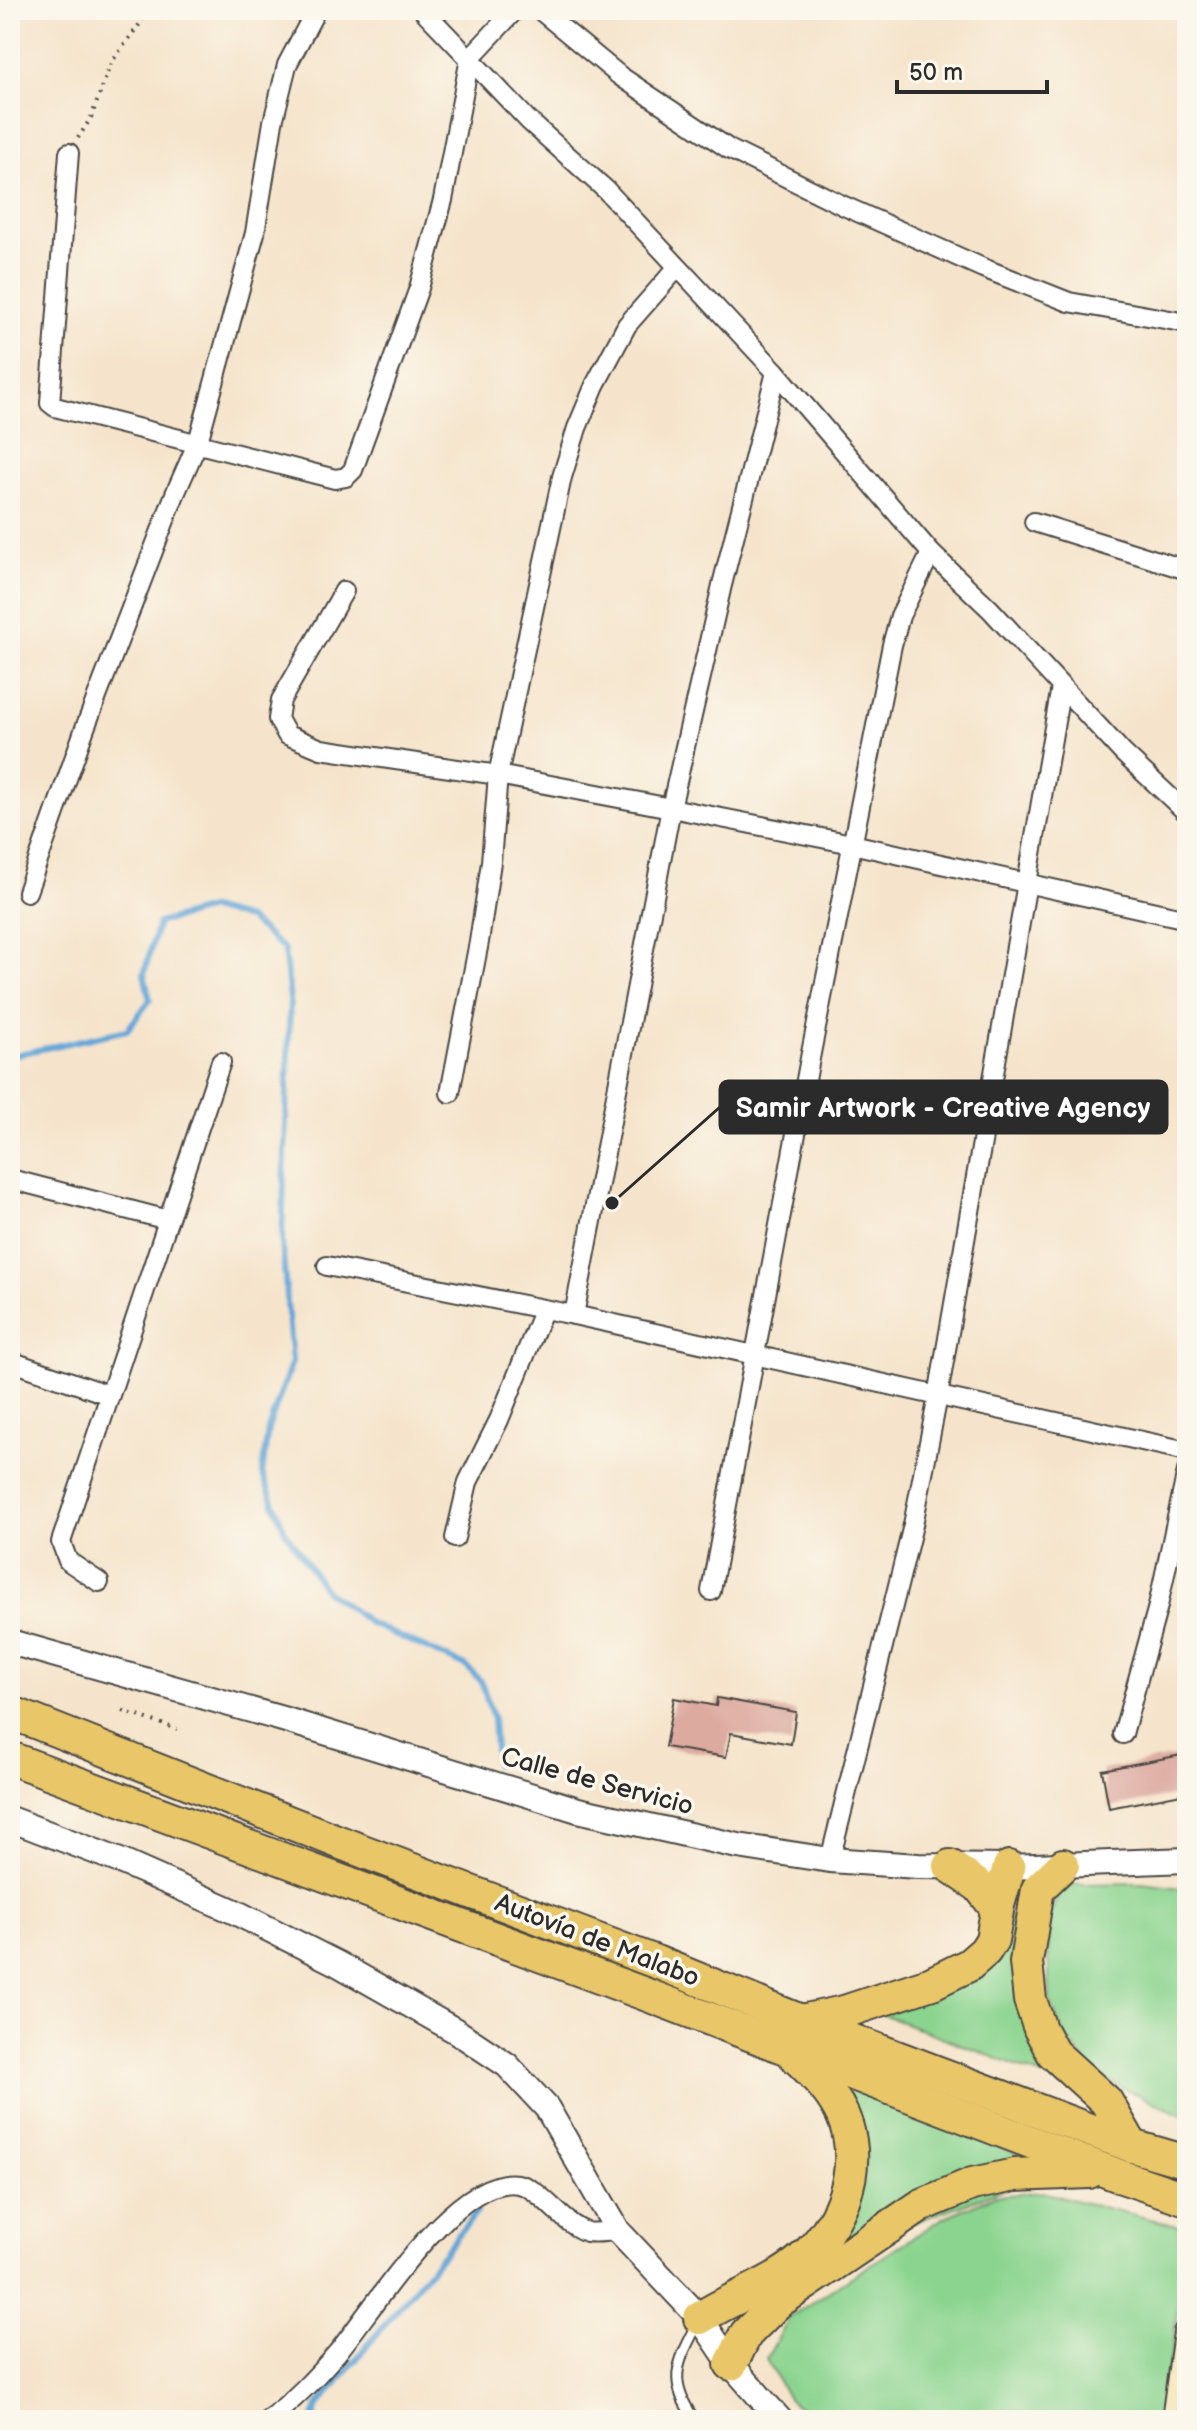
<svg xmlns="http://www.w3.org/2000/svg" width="1197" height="2430" font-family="'Balsamiq Sans',sans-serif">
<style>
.green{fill:#8bd48f;stroke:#5b805d;stroke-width:2}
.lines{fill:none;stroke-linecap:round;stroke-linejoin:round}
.stream{stroke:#62a5d7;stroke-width:6}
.building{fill:#ddaaa0}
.service-casing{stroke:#494743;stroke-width:13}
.minor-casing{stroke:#494743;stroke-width:22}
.tertiary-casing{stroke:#494743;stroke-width:28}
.secondary-casing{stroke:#494743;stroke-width:30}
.trunk-casing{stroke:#494743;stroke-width:36}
.path{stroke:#494743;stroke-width:4;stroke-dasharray:2 6;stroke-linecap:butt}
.service{stroke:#fff;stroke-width:9}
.minor{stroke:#fff;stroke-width:18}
.tertiary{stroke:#fff;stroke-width:24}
.secondary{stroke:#f6e9c3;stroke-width:26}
.trunk{stroke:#e9c769;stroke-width:32}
.labels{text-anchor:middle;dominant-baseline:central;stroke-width:7;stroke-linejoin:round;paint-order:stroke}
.street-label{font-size:26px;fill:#2b2b2b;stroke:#fbf7ec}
.leader{fill:none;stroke:#2b2b2b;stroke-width:3}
.callout-dot{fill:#2b2b2b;stroke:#fbf7ec;stroke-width:3}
.callout{fill:#2b2b2b;stroke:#2b2b2b;stroke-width:3}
.callout-label{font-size:28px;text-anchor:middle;font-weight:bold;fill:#fff}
</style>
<rect width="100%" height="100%" fill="#fbf7ec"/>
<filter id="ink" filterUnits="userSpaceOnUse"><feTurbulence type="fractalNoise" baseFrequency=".0125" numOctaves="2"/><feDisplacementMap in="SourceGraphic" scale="16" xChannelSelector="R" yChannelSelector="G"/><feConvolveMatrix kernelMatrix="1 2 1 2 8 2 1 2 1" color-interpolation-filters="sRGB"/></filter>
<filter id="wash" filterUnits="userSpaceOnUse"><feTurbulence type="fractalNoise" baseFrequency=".006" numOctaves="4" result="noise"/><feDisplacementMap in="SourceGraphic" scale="32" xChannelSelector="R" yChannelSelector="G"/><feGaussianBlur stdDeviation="1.8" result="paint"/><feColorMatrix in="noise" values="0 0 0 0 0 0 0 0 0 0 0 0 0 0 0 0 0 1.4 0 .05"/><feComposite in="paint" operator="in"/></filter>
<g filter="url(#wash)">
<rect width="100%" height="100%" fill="#f5e4cb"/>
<g class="green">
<path d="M 1142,1883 L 1187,1889 L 1187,2117 L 1098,2077 L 1062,2033 L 1050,1999 L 1047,1920 L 1059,1895 L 1074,1884 Z"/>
<path d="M 1023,1896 L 1021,1993 L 1096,2097 L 856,2004 L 983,1964 Z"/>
<path d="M 830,2082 L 1057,2169 L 824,2256 L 853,2211 Z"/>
<path d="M 1042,2192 L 1179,2226 L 1180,2291 L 1162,2420 L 817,2420 L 788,2399 L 766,2359 L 791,2316 L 945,2217 L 994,2196 Z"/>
</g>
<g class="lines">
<g class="stream">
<path d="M 10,1056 L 127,1030 L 150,1000 L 144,974 L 158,923 L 210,909 L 248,919 L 284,949 L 290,1000 L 282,1243 L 292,1362 L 268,1429 L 262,1473 L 285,1531 L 325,1590 L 371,1624 L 466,1666 L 481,1681 L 493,1719 L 496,1765"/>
<path d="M 313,2420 L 318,2406 L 477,2212"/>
</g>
</g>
<g id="blocks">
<g class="building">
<path d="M 674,1698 L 716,1706 L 717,1698 L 796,1712 L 791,1744 L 731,1733 L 726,1757 L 665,1747 Z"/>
<path d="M 1187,1754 L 1187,1793 L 1109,1808 L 1102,1770 Z"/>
</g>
</g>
</g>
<g filter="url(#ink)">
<use href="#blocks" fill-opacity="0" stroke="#494743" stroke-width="2"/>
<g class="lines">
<defs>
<path id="service" d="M 695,2420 C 665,2379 679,2361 699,2321"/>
<g id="minor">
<path d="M 423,10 L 529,121 L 606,190 L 776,372 L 931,553 L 990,609 L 1123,753 L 1187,813"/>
<path d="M 540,10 L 620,76 L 729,149 L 842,205 L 983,268 L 1069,302 L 1187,323"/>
<path d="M 69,153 L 50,403 L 55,407 L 335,479 L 346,477 L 353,470 L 419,288 L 443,200 L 470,58 L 515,10"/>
<path d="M 1034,522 L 1187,570"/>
<path d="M 344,591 L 281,700 L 278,719 L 287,735 L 321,749 L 498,775 L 671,808 L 852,844 L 1187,919"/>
<path d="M 27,892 L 85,728 L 175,494 L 198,442 L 255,233 L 273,122 L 287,65 L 316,10"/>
<path d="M 450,1093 L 479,942 L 491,862 L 498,775 L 562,477 L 577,428 L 595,385 L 627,325 L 677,268"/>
<path d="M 10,1179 L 168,1220"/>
<path d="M 327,1266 L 574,1315 L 1187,1451"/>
<path d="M 574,1315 L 671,808 L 722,585 L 776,372"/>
<path d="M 10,1361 L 109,1395"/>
<path d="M 455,1538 L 468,1482 L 499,1420 L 543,1311"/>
<path d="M 99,1582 L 68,1561 L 61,1542 L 221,1062"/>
<path d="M 711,1591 L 811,1053 L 892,645 L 900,616 L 931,553"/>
<path d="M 1123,1734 L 1158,1606 L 1187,1471"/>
<path d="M 830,1860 L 913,1525 L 938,1396 L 1061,687"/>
<path d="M 267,2420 C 294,2401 315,2378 337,2353 C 372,2311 457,2173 518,2184 C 541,2188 563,2225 587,2232 C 596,2234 609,2231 618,2231"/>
</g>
<g id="tertiary">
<path d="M 10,1642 L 286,1720 L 578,1810 L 738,1846 L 830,1860 L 918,1866 L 1009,1867 L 1187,1860"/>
<path d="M 10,1819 L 120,1861 L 233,1911 L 338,1964 L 456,2031 L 507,2065 L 547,2108 L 618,2231 L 700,2318 L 731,2364 L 780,2420"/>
</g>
<path id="secondary" d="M 1175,2420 L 1187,2333"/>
<g id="trunk">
<path d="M 10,1712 L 344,1844 L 656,1962 L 801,2021 L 1132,2146 L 1187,2162"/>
<path d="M 10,1758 L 642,1993 L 1122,2177 L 1187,2199"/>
<path d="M 1063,1865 L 1038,1889 L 1026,1962 L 1030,2000 L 1040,2029 L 1053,2053 L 1106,2101 L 1132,2146"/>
<path d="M 950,1866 L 979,1886 L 997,1909"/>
<path d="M 801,2021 L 844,2012 L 932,1983 L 969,1965 L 985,1951 L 992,1940 L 998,1905 L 1009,1867"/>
<path d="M 700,2318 C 732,2297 772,2285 801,2260 C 839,2227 862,2174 846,2124 C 837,2097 815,2075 795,2056"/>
<path d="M 731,2364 L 746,2334 L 778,2302 L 922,2205 L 972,2184 L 1015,2175 L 1089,2172"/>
</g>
</defs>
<use href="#service" class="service-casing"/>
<use href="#minor" class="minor-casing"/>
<use href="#tertiary" class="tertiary-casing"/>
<use href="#secondary" class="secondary-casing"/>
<use href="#trunk" class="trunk-casing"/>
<g class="path">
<path d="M 78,138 L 91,118 L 111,63 L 150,10"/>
<path d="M 123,1711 L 177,1729"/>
</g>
<use href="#service" class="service"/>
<use href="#minor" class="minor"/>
<use href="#tertiary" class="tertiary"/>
<use href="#secondary" class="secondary"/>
<use href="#trunk" class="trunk"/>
</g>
</g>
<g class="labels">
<g class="street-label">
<text transform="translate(597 1782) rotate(15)">Calle de Servicio</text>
<text transform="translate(597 1941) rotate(21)">Autovía de Malabo</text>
</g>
</g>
<path class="leader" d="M612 1203L720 1107"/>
<circle class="callout-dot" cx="612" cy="1203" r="8"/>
<rect class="callout" x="720" y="1081" width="447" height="52" rx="8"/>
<g class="callout-label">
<text x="943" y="1117">Samir Artwork - Creative Agency</text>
</g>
<rect width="1197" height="2430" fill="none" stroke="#fbf7ec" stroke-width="40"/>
<path d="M897 80v12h150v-12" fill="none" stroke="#2b2b2b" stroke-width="4"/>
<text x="909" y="80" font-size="24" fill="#2b2b2b" stroke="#fbf7ec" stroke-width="6" paint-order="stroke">50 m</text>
</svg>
